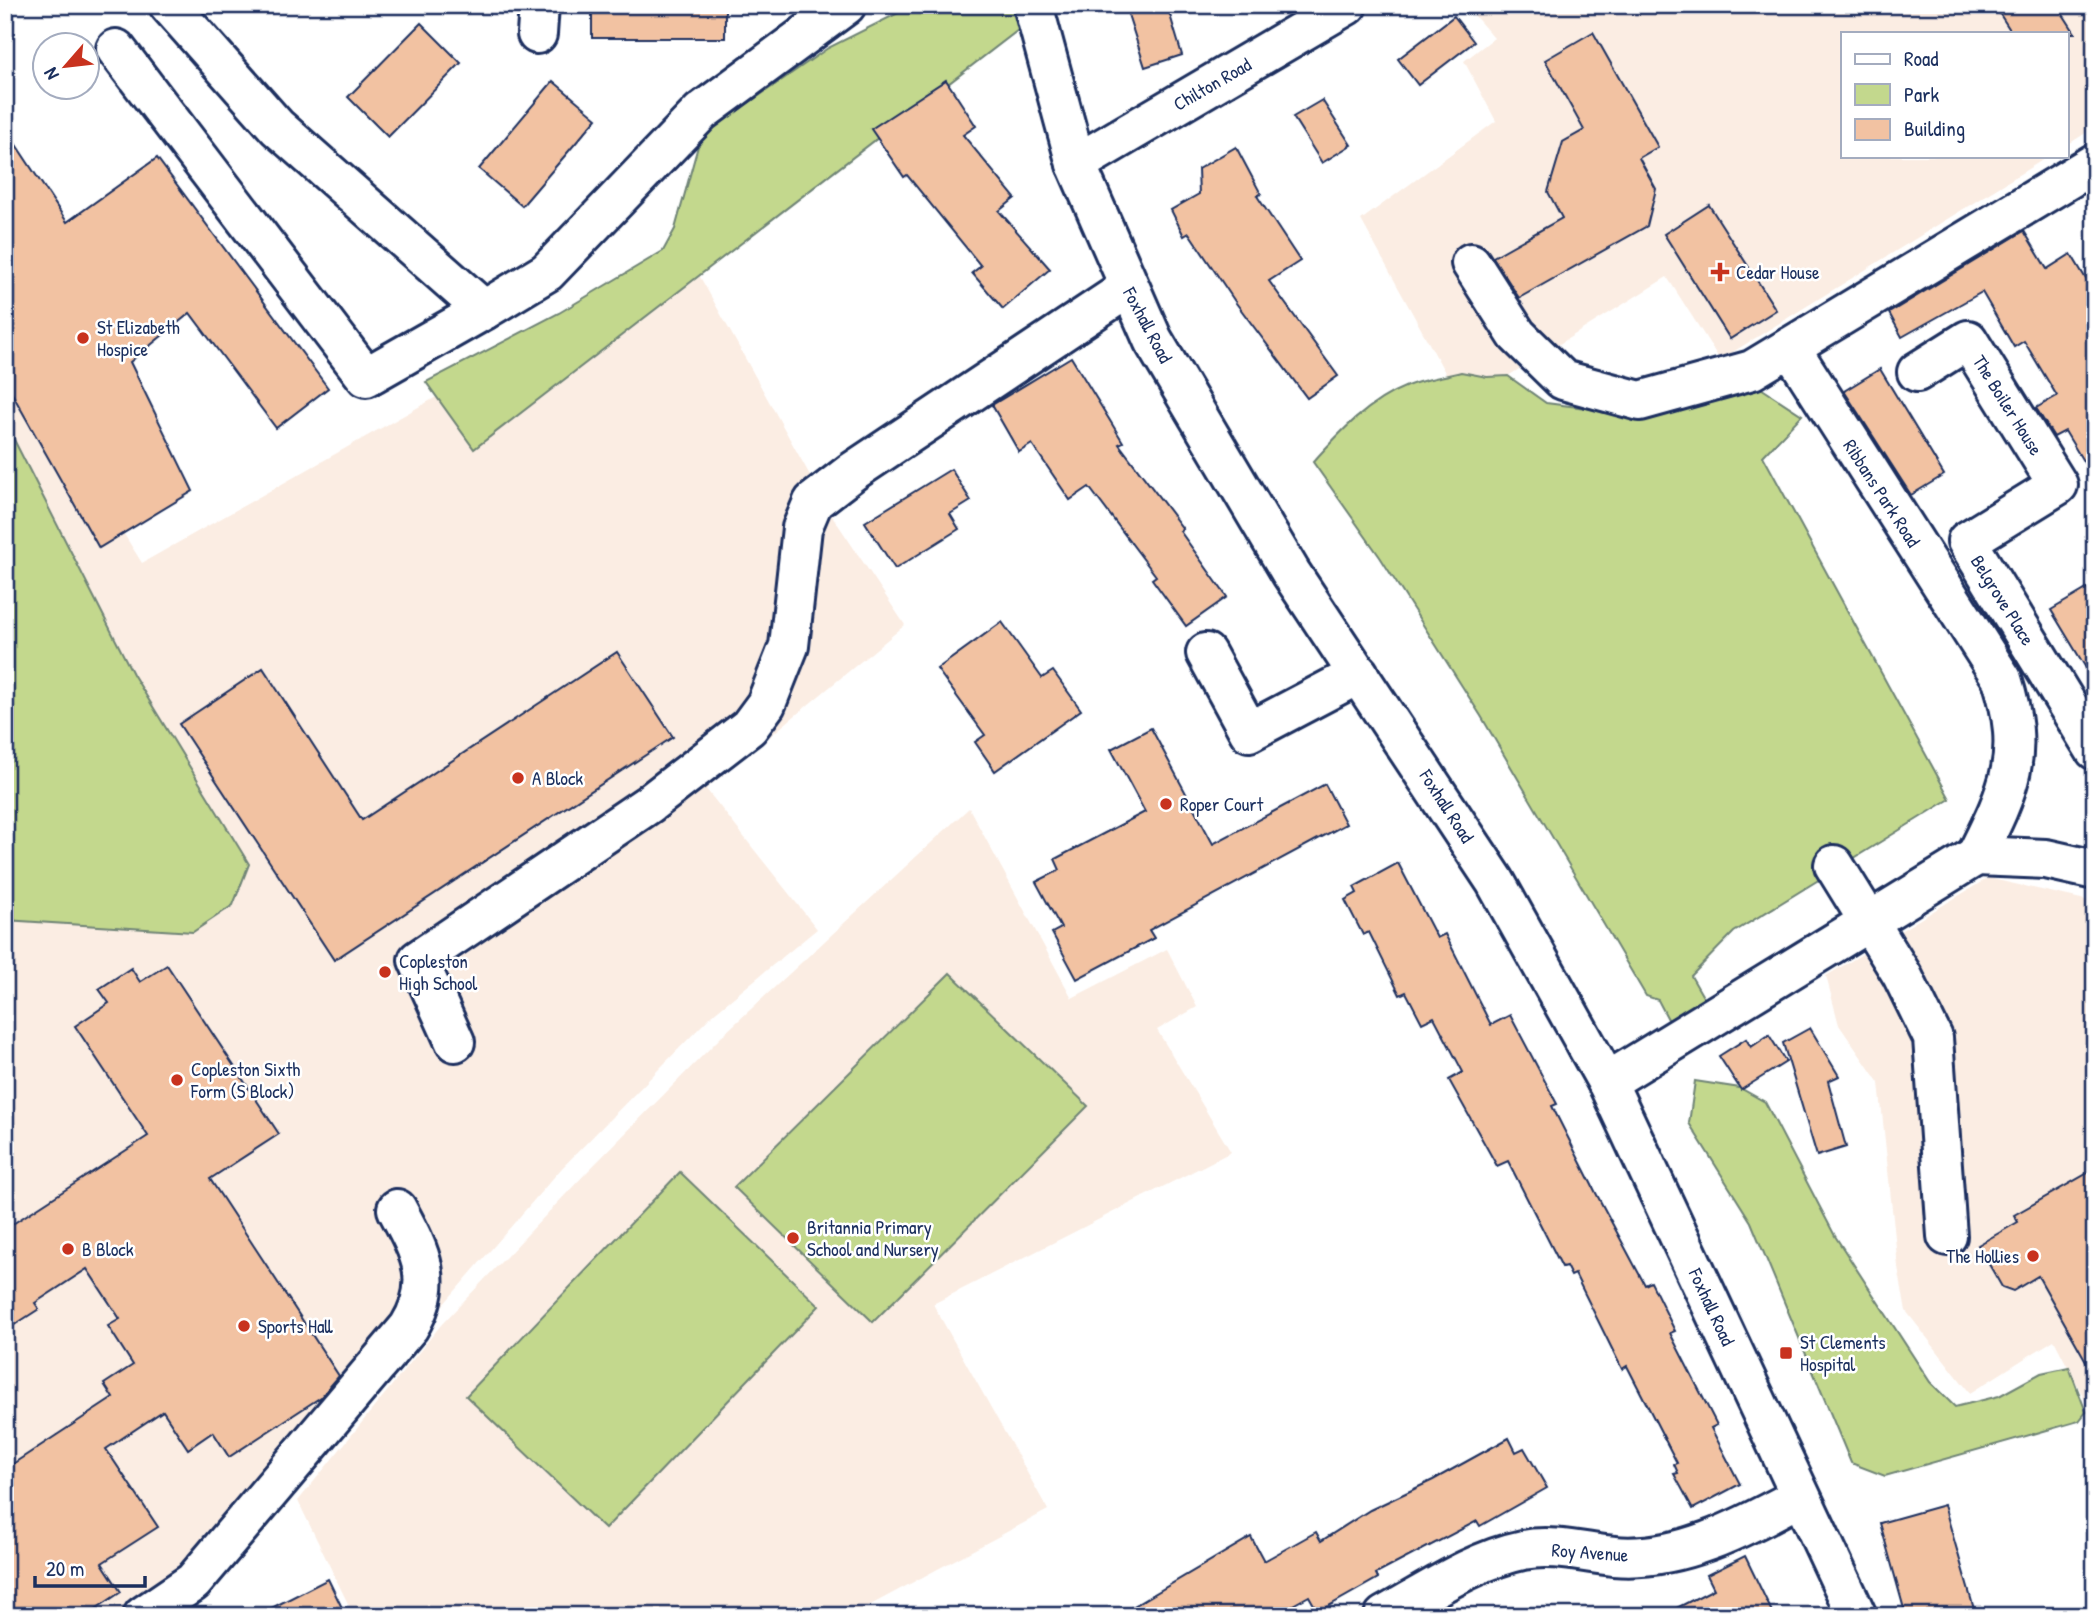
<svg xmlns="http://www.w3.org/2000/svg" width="2100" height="1621" font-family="'Patrick Hand',sans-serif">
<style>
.built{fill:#fbede3}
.green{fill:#c3d88d;stroke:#6f8476;stroke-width:2}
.building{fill:#f2c2a2;stroke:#1b2f5e;stroke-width:2}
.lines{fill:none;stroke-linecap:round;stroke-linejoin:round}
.minor-casing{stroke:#1b2f5e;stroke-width:44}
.minor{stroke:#fff;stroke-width:38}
.poi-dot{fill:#c8321e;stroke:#fff;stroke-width:2.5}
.labels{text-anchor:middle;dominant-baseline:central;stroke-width:5;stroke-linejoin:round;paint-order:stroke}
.street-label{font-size:19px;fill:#1b2f5e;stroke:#fff}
.poi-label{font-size:19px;fill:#1b2f5e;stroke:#fff;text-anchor:start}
</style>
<rect width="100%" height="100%" fill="#fff"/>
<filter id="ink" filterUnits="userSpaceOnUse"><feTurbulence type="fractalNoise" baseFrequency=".0143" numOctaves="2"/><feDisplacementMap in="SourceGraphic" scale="14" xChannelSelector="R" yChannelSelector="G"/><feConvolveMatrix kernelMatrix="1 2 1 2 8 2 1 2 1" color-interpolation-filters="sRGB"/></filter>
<g filter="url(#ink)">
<g class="built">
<path d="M 1465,5 L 2095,5 L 2095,127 L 2067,145 L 2067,33 L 1843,33 L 1843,156 L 2049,156 L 1720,360 L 1667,277 L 1508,376 L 1447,376 L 1361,220 L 1496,121 L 1464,61 L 1494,38 Z"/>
<path d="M 688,255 L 833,517 L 905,625 L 706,789 L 817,929 L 712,1015 L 561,1169 L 430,1320 L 185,1616 L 5,1616 L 5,343 L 142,563 Z"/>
<path d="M 969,808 L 1072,998 L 1167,949 L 1197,1007 L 1157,1030 L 1231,1152 L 933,1304 L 1048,1510 L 850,1616 L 354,1616 L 298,1501 L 441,1325 L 587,1172 L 725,1033 Z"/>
<path d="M 1988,878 L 2090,901 L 2095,908 L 2095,1419 L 2054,1340 L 1970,1393 L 1906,1311 L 1898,1267 L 1879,1083 L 1839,1025 L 1826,976 Z"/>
</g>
<g class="green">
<path d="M 914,5 L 1017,5 L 1022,27 L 474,449 L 426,382 L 559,313 L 663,251 L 675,229 L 698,146 L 711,129 L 828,48 Z"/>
<path d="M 1461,372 L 1487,377 L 1508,376 L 1546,403 L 1602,410 L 1744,377 L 1802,415 L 1763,456 L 1950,799 L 1734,932 L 1691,976 L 1706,1002 L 1670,1023 L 1658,1000 L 1646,996 L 1481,716 L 1380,557 L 1313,462 C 1340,432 1369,401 1407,386 C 1424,379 1443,377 1461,372 Z"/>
<path d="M 5,422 L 133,674 L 249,864 L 233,905 L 193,932 L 5,920 Z"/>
<path d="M 950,973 L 1088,1106 L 873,1322 L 734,1187 Z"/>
<path d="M 1695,1081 L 1740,1088 L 1765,1102 L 1835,1236 L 1930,1382 L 1955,1407 L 1999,1396 L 2041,1373 L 2069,1367 L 2086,1412 L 2079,1421 L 1885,1476 L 1851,1463 L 1751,1222 L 1689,1123 Z"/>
<path d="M 680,1172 L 819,1306 L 605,1529 L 466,1396 Z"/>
</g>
<g class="building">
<rect x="592" y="5" width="133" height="33"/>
<path d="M 1125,5 L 1167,5 L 1182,55 L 1145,67 Z"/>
<path d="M 1994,5 L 2057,5 L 2075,33 L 2012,33 Z"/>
<path d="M 1454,16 L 1474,42 L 1418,85 L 1398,59 Z"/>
<path d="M 421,23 L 461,63 L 388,137 L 348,97 Z"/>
<path d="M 1593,32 L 1658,147 L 1639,158 L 1656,189 L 1647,226 L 1519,298 L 1493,257 L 1562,218 L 1548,192 L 1563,142 L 1584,130 L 1545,60 Z"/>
<path d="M 946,80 L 976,126 L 963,135 L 1015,198 L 999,211 L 1050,269 L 1003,309 L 972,273 L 981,266 L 907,175 L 904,177 L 871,129 Z"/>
<path d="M 553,81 L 597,118 L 522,206 L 479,169 Z"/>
<path d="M 1322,100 L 1351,145 L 1322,163 L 1293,117 Z"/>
<path d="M 5,128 L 67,222 L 157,158 L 328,388 L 276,428 L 190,313 L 130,362 L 193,491 L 99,548 L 5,381 Z"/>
<path d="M 1236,147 L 1261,194 L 1257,196 L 1300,261 L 1269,281 L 1338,376 L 1307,398 L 1236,303 L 1189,233 L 1184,236 L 1171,210 L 1199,194 L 1198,169 Z"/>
<path d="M 1709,205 L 1776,310 L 1730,339 L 1664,234 Z"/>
<path d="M 2024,231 L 2047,269 L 2071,254 L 2095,294 L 2095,481 L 2065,431 L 2054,437 L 2036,408 L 2057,396 L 2024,341 L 2014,347 L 1982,292 L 1902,337 L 1889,313 Z"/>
<path d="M 1071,357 L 1123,442 L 1119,444 L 1183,529 L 1180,531 L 1227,597 L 1186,626 L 1152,579 L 1156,576 L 1089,487 L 1070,500 L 1032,444 L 1019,452 L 992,405 Z"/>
<path d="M 1880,369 L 1944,475 L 1911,495 L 1844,391 Z"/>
<path d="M 951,469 L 971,501 L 950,514 L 959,529 L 895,569 L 865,522 Z"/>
<path d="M 2095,584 L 2095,683 L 2051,610 Z"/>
<path d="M 1002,622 L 1042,678 L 1053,671 L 1081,710 L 995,771 L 975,742 L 985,735 L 937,669 Z"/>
<path d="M 617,652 L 673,737 L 334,960 L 179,724 L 263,668 L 362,820 Z"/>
<path d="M 1151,728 L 1213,844 L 1325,784 L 1346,824 L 1149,930 L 1154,938 L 1077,979 L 1052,933 L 1061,928 L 1036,882 L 1060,870 L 1055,859 L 1145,812 L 1111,749 Z"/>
<path d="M 1398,863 L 1437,938 L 1445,934 L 1491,1025 L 1510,1015 L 1557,1104 L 1552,1106 L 1597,1195 L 1645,1285 L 1651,1282 L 1675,1331 L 1670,1333 L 1717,1425 L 1711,1428 L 1740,1484 L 1693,1509 L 1674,1474 L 1678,1473 L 1674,1464 L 1677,1463 L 1627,1366 L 1622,1369 L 1575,1274 L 1571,1276 L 1566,1266 L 1562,1267 L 1508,1161 L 1497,1166 L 1449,1080 L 1463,1072 L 1434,1017 L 1422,1023 L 1406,992 L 1400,995 L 1369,932 L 1363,935 L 1345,900 L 1357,893 L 1354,887 Z"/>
<path d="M 167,965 L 279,1134 L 210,1179 L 339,1376 L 321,1397 L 229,1457 L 213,1432 L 188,1449 L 163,1411 L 106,1449 L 158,1527 L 102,1563 L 121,1592 L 85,1616 L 5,1616 L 5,1469 L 113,1398 L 104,1384 L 133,1365 L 108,1326 L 120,1319 L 87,1269 L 35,1303 L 39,1309 L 5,1331 L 5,1229 L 148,1136 L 75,1026 L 109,1003 L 99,989 L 131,968 L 140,982 Z"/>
<path d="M 1810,1028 L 1839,1076 L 1828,1081 L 1846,1147 L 1817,1156 L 1783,1043 Z"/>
<path d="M 1769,1035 L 1786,1062 L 1741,1090 L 1719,1056 L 1746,1039 L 1751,1047 Z"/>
<path d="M 2095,1169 L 2095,1377 L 2038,1276 L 2013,1291 L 2002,1287 L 1978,1245 L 2018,1222 L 2014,1215 Z"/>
<path d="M 1509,1438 L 1516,1452 L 1524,1448 L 1547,1488 L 1480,1526 L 1477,1521 L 1376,1574 L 1378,1578 L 1318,1612 L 1309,1596 L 1273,1616 L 1117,1616 L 1251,1537 L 1264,1561 L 1316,1532 L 1321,1541 L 1370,1510 L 1433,1480 Z"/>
<path d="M 1944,1505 L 1976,1616 L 1906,1616 L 1880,1523 Z"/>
<path d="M 1745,1556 L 1774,1616 L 1661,1616 L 1714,1589 L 1707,1575 Z"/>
<path d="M 328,1579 L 346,1616 L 256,1616 Z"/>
</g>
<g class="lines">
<defs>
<g id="minor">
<path d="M 169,5 L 277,127 L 484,310 L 547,272 L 701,112 L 846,5"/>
<path d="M 1033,5 L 1076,164 L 1153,340 L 1291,573 L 1495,881 L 1607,1082 L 1857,1616"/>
<path d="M 537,34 L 539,5"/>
<path d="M 116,49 L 366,377 L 484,310"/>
<path d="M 1076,164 L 1347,5"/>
<path d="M 1471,263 L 1517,335 L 1563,380 L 1640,401 L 1752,370 L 1790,347"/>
<path d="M 1917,372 L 1968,340 L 2058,485 L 1967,541 L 2095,750"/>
<path d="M 1206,653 L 1249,732 L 1359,674"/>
<path d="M 1976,856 C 2010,788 2026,755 2002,679 L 1790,347 L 2095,163"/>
<path d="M 1976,856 L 2046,859 L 2095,870"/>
<path d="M 1834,865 L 1902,975 L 1933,1038 L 1947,1236"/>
<path d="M 455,1042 L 418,960 L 649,804 L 749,727 L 766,704 L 789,646 L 802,528 L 813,502 L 852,472 L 1128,288"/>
<path d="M 1607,1082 L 1976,856"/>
<path d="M 143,1616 L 193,1582 L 409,1327 C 437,1281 420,1252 397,1209"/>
<path d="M 1384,1616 C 1428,1592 1474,1560 1523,1550 C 1554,1544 1584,1553 1614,1556 C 1680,1562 1743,1527 1799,1497"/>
</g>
</defs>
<use href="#minor" class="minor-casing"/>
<use href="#minor" class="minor"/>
</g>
</g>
<g class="poi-dot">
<path d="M1716.5 261.5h7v7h7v7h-7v7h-7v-7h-7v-7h7z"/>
<circle cx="83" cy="338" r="7"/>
<circle cx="518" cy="778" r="7"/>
<circle cx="1166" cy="804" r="7"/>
<circle cx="385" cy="972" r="7"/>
<circle cx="177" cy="1080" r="7"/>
<circle cx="793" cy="1238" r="7"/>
<circle cx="68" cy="1249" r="7"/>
<circle cx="2033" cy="1256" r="7"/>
<circle cx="244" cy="1326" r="7"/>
<rect x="1779" y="1346" width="14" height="14" rx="3.5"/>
</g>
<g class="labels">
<g class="street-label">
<text transform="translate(1212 84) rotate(-30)">Chilton Road</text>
<text transform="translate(1148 325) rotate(62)">Foxhall Road</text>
<text transform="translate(2008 405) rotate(58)">The Boiler House</text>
<text transform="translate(1882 493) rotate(57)">Ribbans Park Road</text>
<text transform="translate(2003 600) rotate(58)">Belgrove Place</text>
<text transform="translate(1447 806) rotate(57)">Foxhall Road</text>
<text transform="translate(1712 1307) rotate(65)">Foxhall Road</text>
<text transform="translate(1590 1552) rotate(4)">Roy Avenue</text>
</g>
<g class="poi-label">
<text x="1736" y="272">Cedar House</text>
<text x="97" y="327">St Elizabeth<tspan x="97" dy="22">Hospice</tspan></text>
<text x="532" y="778">A Block</text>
<text x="1180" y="804">Roper Court</text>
<text x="399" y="961">Copleston<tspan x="399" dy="22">High School</tspan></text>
<text x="191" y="1069">Copleston Sixth<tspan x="191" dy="22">Form (S Block)</tspan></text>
<text x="807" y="1227">Britannia Primary<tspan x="807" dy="22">School and Nursery</tspan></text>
<text x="82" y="1249">B Block</text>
<text x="2019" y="1256" text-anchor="end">The Hollies</text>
<text x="258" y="1326">Sports Hall</text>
<text x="1800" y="1342">St Clements<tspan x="1800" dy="22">Hospital</tspan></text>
</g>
</g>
<rect width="2100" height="1621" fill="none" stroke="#fff" stroke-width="28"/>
<rect x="14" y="14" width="2072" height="1593" fill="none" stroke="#1b2f5e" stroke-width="2.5" filter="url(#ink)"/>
<rect x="1841" y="32" width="228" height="126" fill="#ffffff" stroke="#a4acbf" stroke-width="2"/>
<rect x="1855" y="54" width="35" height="10" fill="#ffffff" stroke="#a4acbf" stroke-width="2"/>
<text x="1904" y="66" font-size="21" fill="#1b2f5e">Road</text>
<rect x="1855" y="84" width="35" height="21" fill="#c3d88d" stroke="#a4acbf" stroke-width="2"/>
<text x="1904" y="102" font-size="21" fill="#1b2f5e">Park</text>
<rect x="1855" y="119" width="35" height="21" fill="#f2c2a2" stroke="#a4acbf" stroke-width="2"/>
<text x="1904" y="136" font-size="21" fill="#1b2f5e">Building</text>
<g transform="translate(66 66) rotate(242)"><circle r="33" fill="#ffffff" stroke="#a4acbf" stroke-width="2"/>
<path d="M0-5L12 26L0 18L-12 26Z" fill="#c8321e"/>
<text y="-10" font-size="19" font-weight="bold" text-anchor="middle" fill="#1b2f5e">N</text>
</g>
<path d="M35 1576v10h110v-10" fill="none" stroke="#1b2f5e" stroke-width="3.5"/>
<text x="46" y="1576" font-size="21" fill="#1b2f5e" stroke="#ffffff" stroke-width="5" paint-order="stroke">20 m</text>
</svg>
